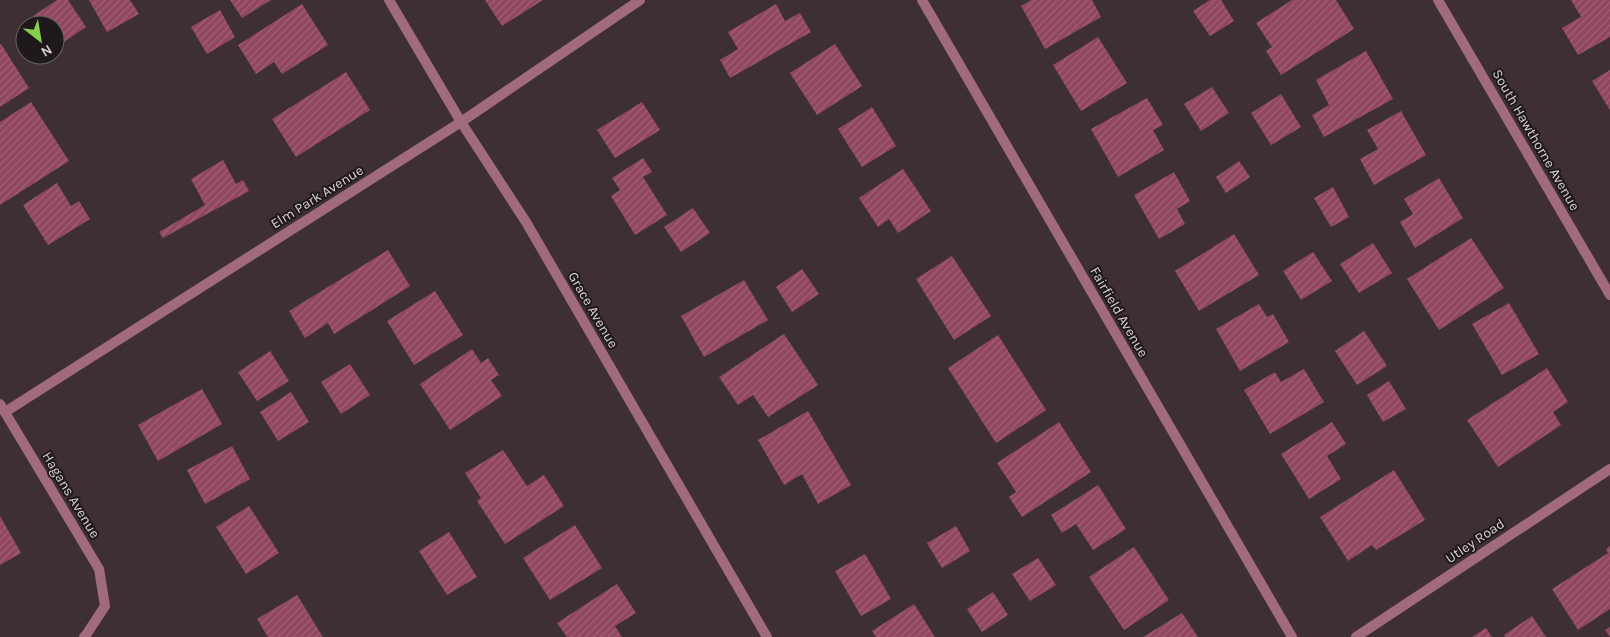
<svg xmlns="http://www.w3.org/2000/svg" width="1610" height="637" font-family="Karla,sans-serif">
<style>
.building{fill:url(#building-hatch)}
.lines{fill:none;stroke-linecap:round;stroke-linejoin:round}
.street{stroke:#a26b7d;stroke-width:10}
.labels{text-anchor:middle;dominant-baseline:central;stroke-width:4;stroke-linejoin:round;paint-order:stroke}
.street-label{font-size:14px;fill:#dad1d3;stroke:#20191b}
</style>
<defs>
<pattern id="building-hatch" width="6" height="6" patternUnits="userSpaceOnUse" patternTransform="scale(1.25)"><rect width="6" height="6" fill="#914762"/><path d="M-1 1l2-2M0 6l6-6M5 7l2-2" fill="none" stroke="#a06078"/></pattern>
</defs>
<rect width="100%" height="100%" fill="#3d2f33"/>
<g class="building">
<path d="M 57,0 L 68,0 L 86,27 L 55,48 L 55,25 L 39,25 L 33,16 Z"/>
<path d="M 89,0 L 130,0 L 139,14 L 107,32 Z"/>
<path d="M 230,0 L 271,0 L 242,18 Z"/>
<path d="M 485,0 L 543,0 L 502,26 Z"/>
<path d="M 1031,0 L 1092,0 L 1101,17 L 1045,49 L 1021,6 Z"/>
<path d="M 1210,0 L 1221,0 L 1234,21 L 1210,36 L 1193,11 Z"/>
<path d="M 1292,0 L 1336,0 L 1354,29 L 1281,75 L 1266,51 L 1272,47 L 1256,23 Z"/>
<path d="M 1571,0 L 1610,0 L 1610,37 L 1578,55 L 1562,28 L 1581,17 Z"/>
<path d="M 302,4 L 328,45 L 282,74 L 274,62 L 256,74 L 238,45 Z"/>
<path d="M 776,4 L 785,21 L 800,13 L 811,32 L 730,78 L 720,60 L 738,49 L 728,32 Z"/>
<path d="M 220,10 L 235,37 L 207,54 L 191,27 Z"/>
<path d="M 1098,37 L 1127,83 L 1081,111 L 1053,65 Z"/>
<path d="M 1,44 L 29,88 L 0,107 L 0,45 Z"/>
<path d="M 835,44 L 862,86 L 817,115 L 790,73 Z"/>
<path d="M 1366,51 L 1393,99 L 1324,137 L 1312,115 L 1329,105 L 1316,80 Z"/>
<path d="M 1610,70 L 1610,110 L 1592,81 Z"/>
<path d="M 346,72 L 370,110 L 296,157 L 272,119 Z"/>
<path d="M 1212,87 L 1229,113 L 1201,131 L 1184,104 Z"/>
<path d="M 1281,94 L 1301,127 L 1271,145 L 1251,113 Z"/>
<path d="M 1147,98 L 1163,125 L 1153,130 L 1164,150 L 1118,177 L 1091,129 Z"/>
<path d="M 31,102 L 69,161 L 0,205 L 0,122 Z"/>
<path d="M 642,102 L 660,130 L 615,158 L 597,130 Z"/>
<path d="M 872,107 L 896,146 L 862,167 L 838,129 Z"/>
<path d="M 1401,111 L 1426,155 L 1374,185 L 1360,159 L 1378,149 L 1367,130 Z"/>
<path d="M 643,158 L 652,172 L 643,177 L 667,215 L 635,235 L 611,196 L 620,190 L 612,178 Z"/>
<path d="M 223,160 L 236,184 L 243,180 L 249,191 L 163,238 L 159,232 L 205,205 L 191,179 Z"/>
<path d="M 1239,161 L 1250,177 L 1226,193 L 1216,177 Z"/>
<path d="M 903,169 L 931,211 L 898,233 L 889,219 L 878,227 L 859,198 Z"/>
<path d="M 1174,172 L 1190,201 L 1177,209 L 1185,224 L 1159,239 L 1134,195 Z"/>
<path d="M 1439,178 L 1463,218 L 1415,248 L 1400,222 L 1413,214 L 1404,199 Z"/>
<path d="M 57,183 L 71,206 L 79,201 L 90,219 L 48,245 L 23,205 Z"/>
<path d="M 1333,187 L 1349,217 L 1331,227 L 1314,198 Z"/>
<path d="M 693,208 L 710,233 L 681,252 L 664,227 Z"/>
<path d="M 1234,234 L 1259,275 L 1199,311 L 1175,271 Z"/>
<path d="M 1471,238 L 1504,288 L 1439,330 L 1407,279 Z"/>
<path d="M 1373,243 L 1392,273 L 1359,293 L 1340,264 Z"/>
<path d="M 388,250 L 410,286 L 334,334 L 328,323 L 305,338 L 289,311 Z"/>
<path d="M 1313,252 L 1332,281 L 1301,300 L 1283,271 Z"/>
<path d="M 952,256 L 991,316 L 954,340 L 916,279 Z"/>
<path d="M 802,269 L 819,294 L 792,312 L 776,287 Z"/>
<path d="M 744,280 L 768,320 L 704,357 L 681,316 Z"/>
<path d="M 435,291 L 463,335 L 414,365 L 387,321 Z"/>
<path d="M 1509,303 L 1539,354 L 1502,375 L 1472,324 Z"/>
<path d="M 1259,304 L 1267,317 L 1273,314 L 1289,342 L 1240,371 L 1216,329 Z"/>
<path d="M 1364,331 L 1387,366 L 1357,385 L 1335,351 Z"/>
<path d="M 784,334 L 818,385 L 768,417 L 753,395 L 738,405 L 719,377 Z"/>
<path d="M 998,335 L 1046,410 L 996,443 L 948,368 Z"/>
<path d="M 472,349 L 481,363 L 488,358 L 499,375 L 491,380 L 502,396 L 450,430 L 420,384 Z"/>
<path d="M 270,351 L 289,381 L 257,401 L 238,372 Z"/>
<path d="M 350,364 L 370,395 L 341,414 L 321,382 Z"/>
<path d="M 1547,368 L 1568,402 L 1553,412 L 1561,425 L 1498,467 L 1467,420 Z"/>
<path d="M 1304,369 L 1324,402 L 1270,434 L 1244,390 L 1275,372 L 1281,382 Z"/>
<path d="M 1389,381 L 1406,409 L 1383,422 L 1367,395 Z"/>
<path d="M 202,389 L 222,424 L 158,461 L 138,425 Z"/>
<path d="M 291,392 L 309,422 L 278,441 L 260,412 Z"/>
<path d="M 808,411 L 851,485 L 818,504 L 802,474 L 784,485 L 758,440 Z"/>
<path d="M 1059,422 L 1091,472 L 1022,517 L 1009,497 L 1016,492 L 997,463 Z"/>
<path d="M 1332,422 L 1346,444 L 1327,456 L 1341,479 L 1309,499 L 1281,454 Z"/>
<path d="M 232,446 L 250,479 L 205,504 L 187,470 Z"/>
<path d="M 503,450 L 527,486 L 544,475 L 564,506 L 505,544 L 477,501 L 481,498 L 465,473 Z"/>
<path d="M 1394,470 L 1425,520 L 1376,550 L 1372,545 L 1348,561 L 1320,517 Z"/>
<path d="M 1098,485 L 1126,529 L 1093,550 L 1076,524 L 1062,533 L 1051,515 Z"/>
<path d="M 249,506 L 279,553 L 246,574 L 216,527 Z"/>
<path d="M 0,516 L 21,553 L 0,565 Z"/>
<path d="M 575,525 L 602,568 L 550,600 L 523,558 Z"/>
<path d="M 956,526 L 970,551 L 942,568 L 927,543 Z"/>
<path d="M 449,532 L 477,577 L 447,595 L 419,551 Z"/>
<path d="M 1610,546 L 1610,609 L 1578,630 L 1552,589 L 1608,553 L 1606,549 Z"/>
<path d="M 1134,547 L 1169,600 L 1124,630 L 1089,577 Z"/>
<path d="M 865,554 L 891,599 L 861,616 L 835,571 Z"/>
<path d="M 1038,558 L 1056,585 L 1030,601 L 1012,574 Z"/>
<path d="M 617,584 L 636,613 L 615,626 L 622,637 L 567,637 L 557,623 Z"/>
<path d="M 993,592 L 1008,615 L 982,632 L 967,609 Z"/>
<path d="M 297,595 L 323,637 L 268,637 L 257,619 Z"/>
<path d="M 914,604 L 935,637 L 876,637 L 872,631 Z"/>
<path d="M 1182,613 L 1198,637 L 1143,637 Z"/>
<path d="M 1532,616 L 1546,637 L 1505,637 L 1504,635 Z"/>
<path d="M 1610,627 L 1610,637 L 1605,630 Z"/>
<path d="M 1486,628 L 1492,637 L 1472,637 Z"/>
</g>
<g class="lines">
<g class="street">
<path d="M 389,0 L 461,122 L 526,222 L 767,637"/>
<path d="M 922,0 L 1292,637"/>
<path d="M 1438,0 L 1610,295"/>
<path d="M 0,404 L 99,569 L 105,606 L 86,635 L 84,637"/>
<path d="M 5,412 L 461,122 L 640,0"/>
<path d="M 1356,637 L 1610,469"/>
</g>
</g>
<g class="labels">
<g class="street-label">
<text transform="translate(1536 140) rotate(60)">South Hawthorne Avenue</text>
<text transform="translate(317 197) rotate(-32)">Elm Park Avenue</text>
<text transform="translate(593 310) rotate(60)">Grace Avenue</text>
<text transform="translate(1119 312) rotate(60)">Fairfield Avenue</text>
<text transform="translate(71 495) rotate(59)">Hagans Avenue</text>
<text transform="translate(1475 541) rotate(-34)">Utley Road</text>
</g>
</g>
<g transform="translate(40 40) rotate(149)"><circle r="24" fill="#20191b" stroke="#6a6365"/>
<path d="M0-4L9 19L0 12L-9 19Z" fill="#86cf4b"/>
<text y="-8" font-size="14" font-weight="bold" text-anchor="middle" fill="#dad1d3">N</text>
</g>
</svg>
